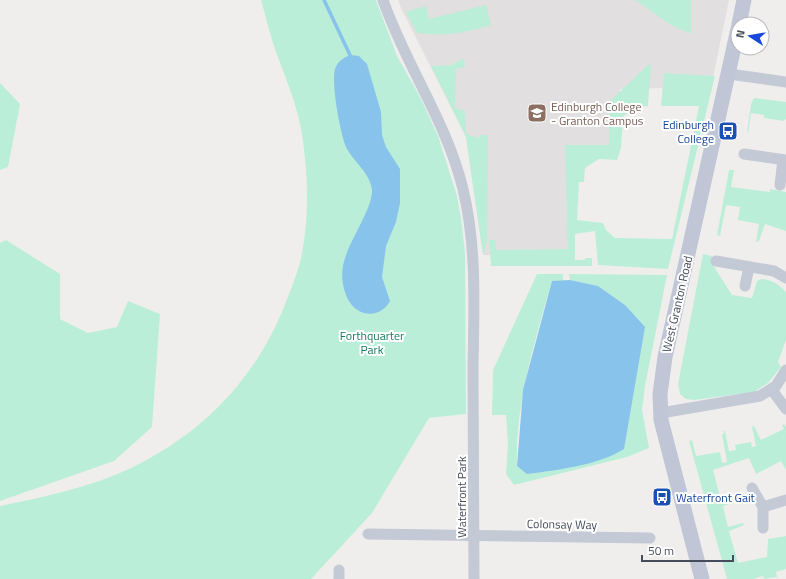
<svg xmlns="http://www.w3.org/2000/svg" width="786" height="579" font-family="'Titillium Web',sans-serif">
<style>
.education{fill:#e1dfdf}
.green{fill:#bbeed9}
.water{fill:#88c3eb}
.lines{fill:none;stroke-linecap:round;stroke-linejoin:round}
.stream{stroke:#88c3eb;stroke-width:3.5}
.street{stroke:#c3c9d5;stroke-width:11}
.secondary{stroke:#c0c6d6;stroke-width:15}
.labels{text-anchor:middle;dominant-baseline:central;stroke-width:4;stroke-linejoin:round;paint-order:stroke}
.education-label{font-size:12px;fill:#785e54;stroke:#fff;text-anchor:start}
.transit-label{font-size:12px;fill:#164399;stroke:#fff;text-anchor:end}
.street-label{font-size:12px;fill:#464c5a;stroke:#fff}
.park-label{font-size:12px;fill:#177b5d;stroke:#fff}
</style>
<rect width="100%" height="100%" fill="#f0eeed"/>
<path class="education" d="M 398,0 L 729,0 L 711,87 L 620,89 L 619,152 L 577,152 L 574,259 L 483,255 L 466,137 L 401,8 Z"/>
<g class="green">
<path d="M 261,0 L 376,0 L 397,56 L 419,95 L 438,136 L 457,196 L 461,218 L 465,252 L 466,414 L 429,418 L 372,513 L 311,579 L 0,579 L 0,506 C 44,497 91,487 131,468 C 204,433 257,377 286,302 C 292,286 299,270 302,253 C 309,216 308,178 303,141 C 299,109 287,82 276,52 C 270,35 266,18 261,0 Z"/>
<path d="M 635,0 L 691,0 L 691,33 C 669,28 654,11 635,0 Z"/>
<path d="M 486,5 L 491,25 C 461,34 448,36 417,33 L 406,12 L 426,6 L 429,19 Z"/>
<path d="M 464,58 L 465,67 L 456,69 L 455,108 L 465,111 L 466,134 L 480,138 L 481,135 L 488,135 L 487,240 L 483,255 L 466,137 L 431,66 L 452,65 Z"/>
<path d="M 651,64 L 648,106 C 637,106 631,109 623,117 L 621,148 L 617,160 L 599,159 L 585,168 L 584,182 L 579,182 L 577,220 L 603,223 L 606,230 L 615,238 L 672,239 L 699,106 L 661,106 L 664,73 L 715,76 L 668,269 L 598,265 L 595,231 L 575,234 L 575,260 L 585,260 L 585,258 L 592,258 L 592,266 L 491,266 L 489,240 L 496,240 L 496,250 L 568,249 L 565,145 L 609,145 L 609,102 L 647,66 Z"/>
<path d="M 0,83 L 20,104 L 8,167 L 0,170 Z"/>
<path d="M 754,98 L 786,102 L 786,119 L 784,121 L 764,118 L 764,115 L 751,113 L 748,133 L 747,132 L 751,104 Z"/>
<path d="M 729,170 L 734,170 L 731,187 L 770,192 L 770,189 L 786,192 L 786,231 L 765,224 L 759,241 L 756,242 L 759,224 L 738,220 L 740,207 L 726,205 L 720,236 L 717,235 Z"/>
<path d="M 6,240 L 60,274 L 60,319 L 88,333 L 117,327 L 128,301 L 160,314 L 152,427 L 114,461 L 0,501 L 0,243 Z"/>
<path d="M 703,254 L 712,256 L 711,262 L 732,295 L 752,298 L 757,281 L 761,279 C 771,279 780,285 786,292 L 786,340 L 778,362 L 781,367 L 768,383 L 754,392 L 694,400 L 686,399 L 680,394 L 678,384 Z"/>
<path d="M 537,274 L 563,274 L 563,281 L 552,281 C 535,341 515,404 517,466 L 625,305 L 598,286 L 570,280 L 569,274 L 667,275 L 645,386 L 642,410 L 649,448 L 627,457 L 514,485 L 506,474 L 508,445 L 506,415 L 492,415 L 493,370 Z"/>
<path d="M 784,424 L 786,427 L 786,470 L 781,461 L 756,474 L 749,458 L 713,470 L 721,501 L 736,497 L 737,502 L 723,506 L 728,527 L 743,523 L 744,525 L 729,531 L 738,563 L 767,557 L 768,539 L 786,536 L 786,569 L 776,572 L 777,577 L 764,579 L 763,576 L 753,579 L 727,579 L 689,441 L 692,440 L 696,456 L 720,452 L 722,463 L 727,462 L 722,434 L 724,434 L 724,431 L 725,431 L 729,451 L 736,450 L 735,445 L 751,442 L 752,447 L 756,446 L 752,427 L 754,426 L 761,440 L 784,429 L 782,425 Z"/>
</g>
<g class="water">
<path d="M 350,55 L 359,56 L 367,64 L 381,112 L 382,135 L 386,147 L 400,169 L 400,203 L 396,222 L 386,246 L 382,277 L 390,301 C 381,318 359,318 349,301 C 343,291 341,277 343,266 C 347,243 373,209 372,190 C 370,173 355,163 347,149 C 340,135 331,83 335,69 C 338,61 343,58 350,55 Z"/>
<path d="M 570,280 L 598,286 L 625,305 L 645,327 L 624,449 C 599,465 558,470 527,474 L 517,466 L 523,390 L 552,281 Z"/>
</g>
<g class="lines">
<path class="stream" d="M 324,0 L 350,55"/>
<g class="street">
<path d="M 383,0 C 406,66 446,120 463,189 C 477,247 474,308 473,367 C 473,438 474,508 474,579"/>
<path d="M 729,74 L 786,82"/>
<path d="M 744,154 L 786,160"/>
<path d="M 780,185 L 783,160"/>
<path d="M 716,261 L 774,271 L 786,278"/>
<path d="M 745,286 L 749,267"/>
<path d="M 772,390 L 786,409"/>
<path d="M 661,413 L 760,396 L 776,386 L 786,370"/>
<path d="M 752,488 L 763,507 L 763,528"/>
<path d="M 763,507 L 786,500"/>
<path d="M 368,534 L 650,538"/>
<path d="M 339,570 L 339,579"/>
</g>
<g class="secondary">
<path d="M 739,24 L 744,0"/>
<path d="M 702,579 L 661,420 L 660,394 L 665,357 L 738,29"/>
</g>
</g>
<defs>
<symbol id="university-square" viewBox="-11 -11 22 22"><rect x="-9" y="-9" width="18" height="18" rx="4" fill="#8d6e63" stroke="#fff"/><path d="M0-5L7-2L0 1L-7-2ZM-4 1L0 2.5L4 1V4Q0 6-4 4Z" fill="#fff"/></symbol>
<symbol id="bus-square" viewBox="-11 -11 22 22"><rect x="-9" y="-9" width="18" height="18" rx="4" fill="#1a4fb4" stroke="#fff"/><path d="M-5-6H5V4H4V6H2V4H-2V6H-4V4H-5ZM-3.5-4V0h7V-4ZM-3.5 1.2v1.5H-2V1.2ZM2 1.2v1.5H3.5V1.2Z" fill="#fff"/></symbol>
</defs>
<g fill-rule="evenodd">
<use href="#university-square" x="526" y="102" width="22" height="22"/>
<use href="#bus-square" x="717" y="120" width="22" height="22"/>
<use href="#bus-square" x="651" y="486" width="22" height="22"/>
</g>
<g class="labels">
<g class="education-label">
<text x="551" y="106">Edinburgh College<tspan x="551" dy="14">- Granton Campus</tspan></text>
</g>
<g class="transit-label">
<text x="714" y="124">Edinburgh<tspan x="714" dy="14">College</tspan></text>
<text x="676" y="497" text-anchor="start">Waterfront Gait</text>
</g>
<g class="street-label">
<text transform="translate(677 304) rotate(-77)">West Granton Road</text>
<text transform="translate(461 497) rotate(-90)">Waterfront Park</text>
<text transform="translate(562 524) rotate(1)">Colonsay Way</text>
</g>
<g class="park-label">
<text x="372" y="335">Forthquarter<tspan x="372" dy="14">Park</tspan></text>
</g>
</g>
<g transform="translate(750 36) rotate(282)"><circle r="19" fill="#ffffff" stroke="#b5b7bd"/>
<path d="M0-3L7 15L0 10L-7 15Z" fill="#1948de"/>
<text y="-6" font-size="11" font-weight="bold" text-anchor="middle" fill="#464c5a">N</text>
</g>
<path d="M642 555v6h91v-6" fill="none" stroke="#464c5a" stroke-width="2"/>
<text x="648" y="555" font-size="12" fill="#464c5a" stroke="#ffffff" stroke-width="3" paint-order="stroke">50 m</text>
</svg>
